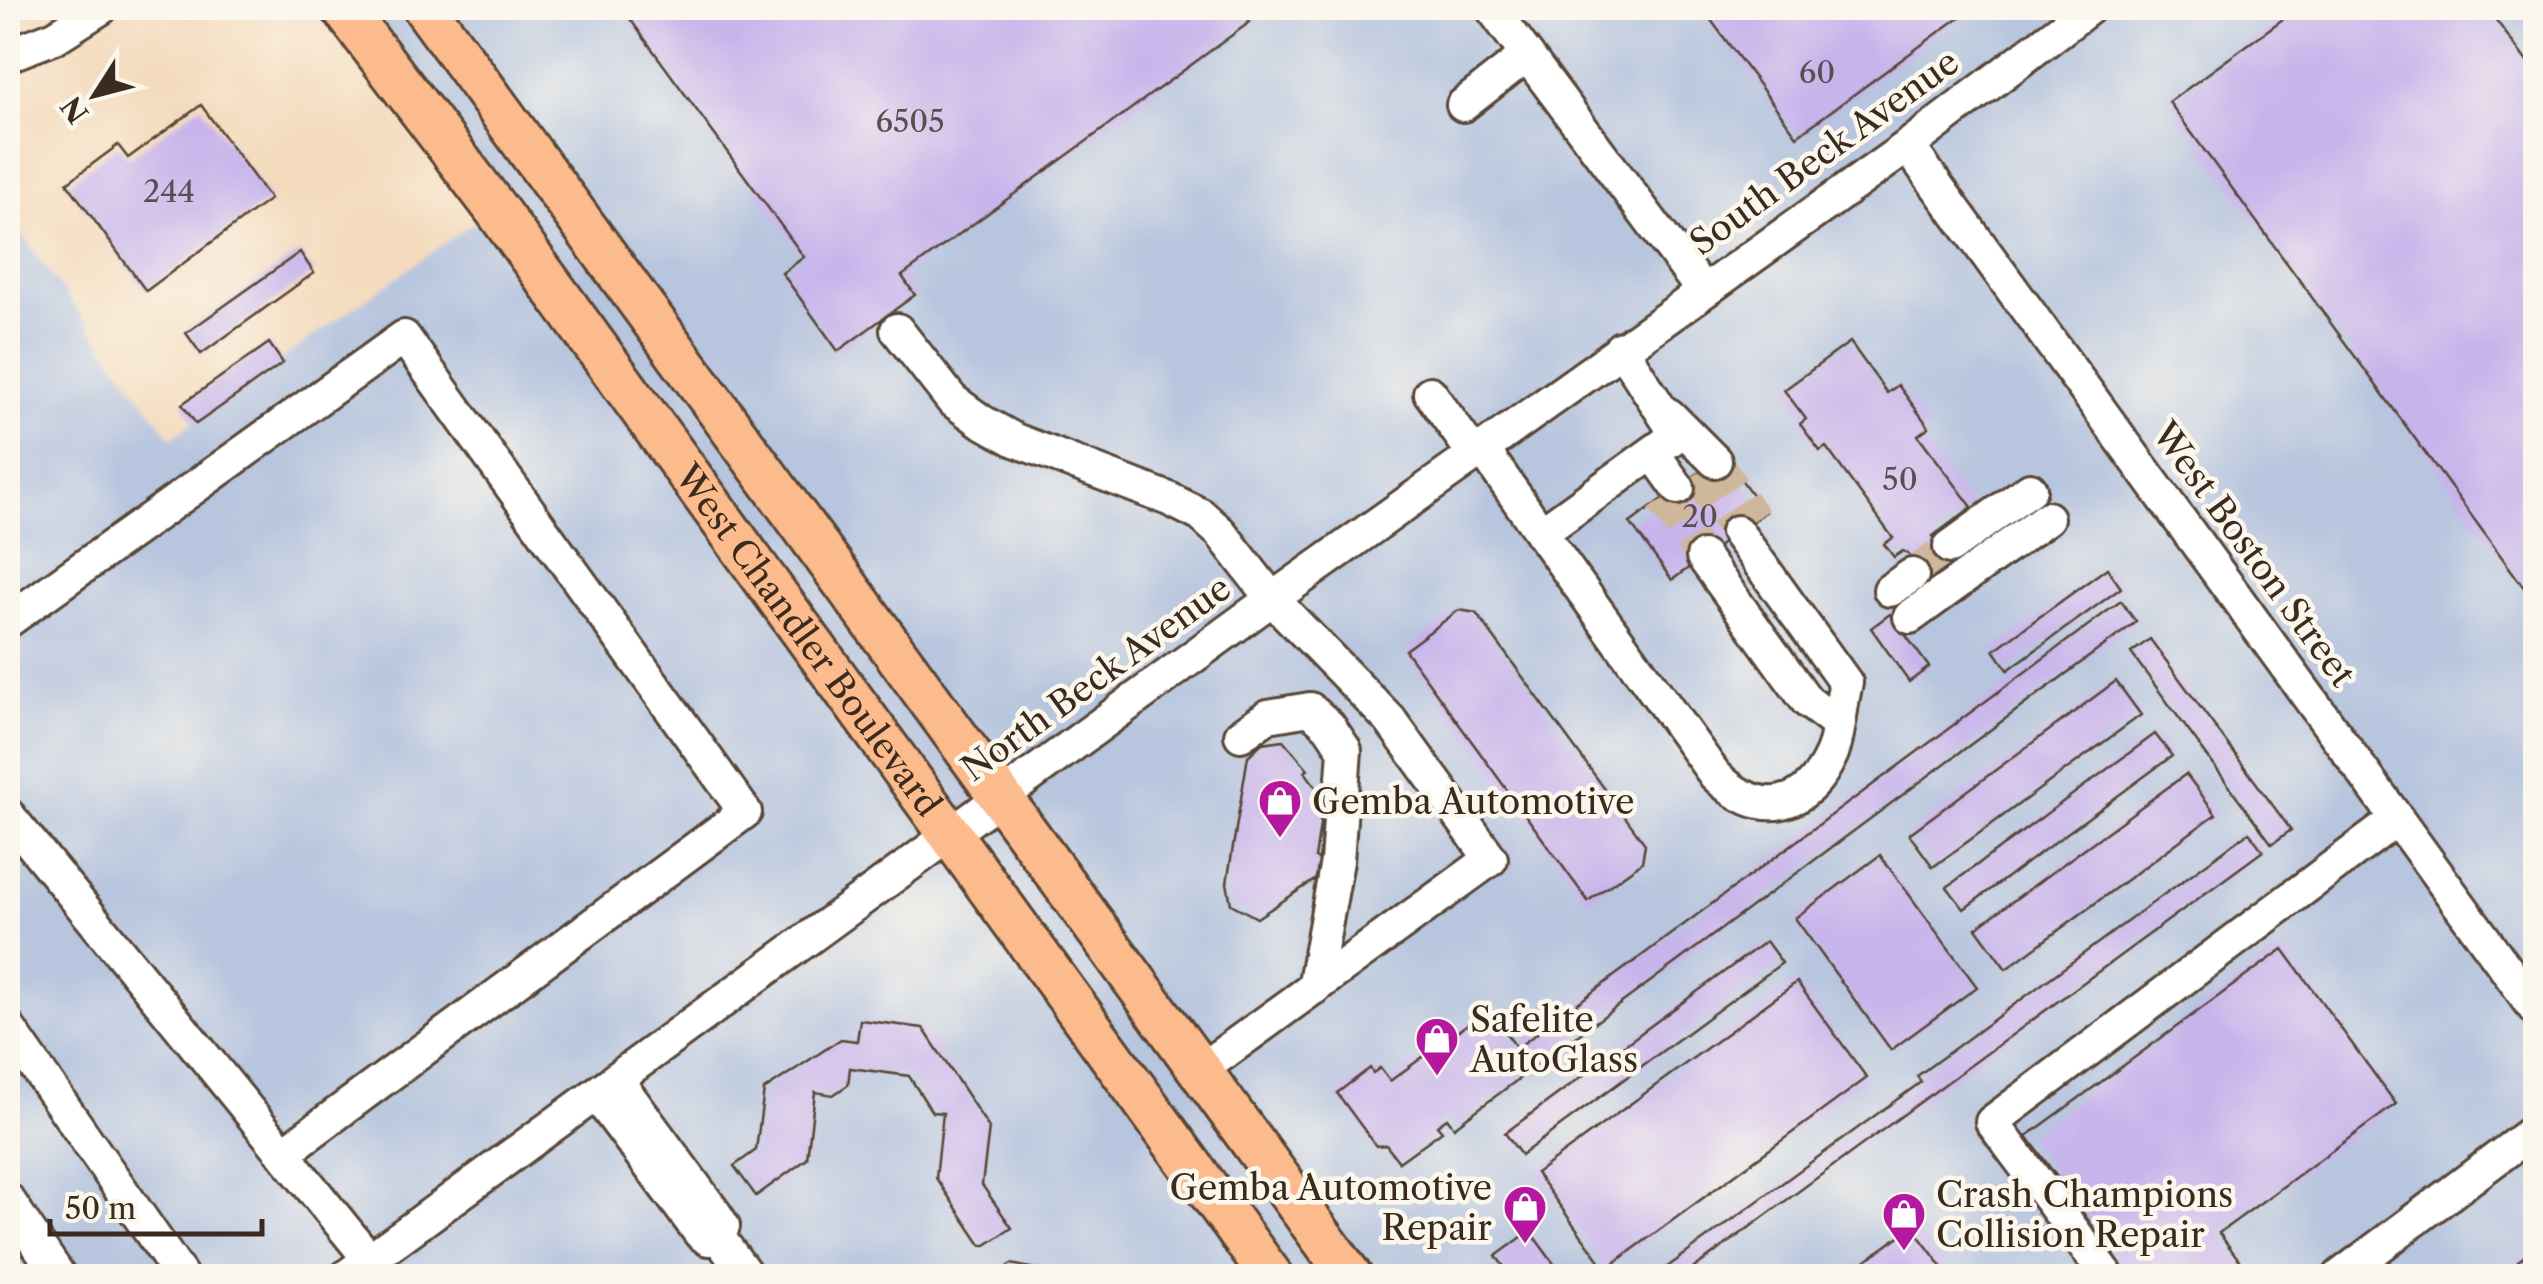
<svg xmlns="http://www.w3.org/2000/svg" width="2543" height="1284" font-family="'Libre Caslon Text',serif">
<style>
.industrial{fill:#b7c5de}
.building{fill:#c7b4eb}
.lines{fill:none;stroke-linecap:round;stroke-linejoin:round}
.minor-tunnel{stroke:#cfb79c;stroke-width:32;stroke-dasharray:32 16;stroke-linecap:butt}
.minor-casing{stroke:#574436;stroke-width:38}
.major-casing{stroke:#574436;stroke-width:48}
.minor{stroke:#fff;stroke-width:32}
.major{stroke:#fbbb8d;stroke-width:42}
.labels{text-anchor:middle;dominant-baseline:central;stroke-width:9;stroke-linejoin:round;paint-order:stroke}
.number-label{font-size:30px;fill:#5e4c51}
.street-label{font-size:35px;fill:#3b2a1e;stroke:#fbf7ec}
.poi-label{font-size:35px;fill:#3b2a1e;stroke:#fbf7ec;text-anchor:start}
</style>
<rect width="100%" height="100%" fill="#fbf7ec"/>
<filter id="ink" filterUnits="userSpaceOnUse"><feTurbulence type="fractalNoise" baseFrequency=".01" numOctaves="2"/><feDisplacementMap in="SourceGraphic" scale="20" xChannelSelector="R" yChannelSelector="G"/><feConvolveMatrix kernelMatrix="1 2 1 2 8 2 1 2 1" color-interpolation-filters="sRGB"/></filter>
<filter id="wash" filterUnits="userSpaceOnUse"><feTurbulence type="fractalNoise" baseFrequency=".0048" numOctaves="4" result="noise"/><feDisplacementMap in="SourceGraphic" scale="40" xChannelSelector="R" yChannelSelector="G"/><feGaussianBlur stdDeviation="2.25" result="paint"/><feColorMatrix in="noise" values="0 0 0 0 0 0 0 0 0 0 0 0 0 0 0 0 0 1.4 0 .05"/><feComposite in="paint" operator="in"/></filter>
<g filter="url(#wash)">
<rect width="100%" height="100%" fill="#f4dabc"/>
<path class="industrial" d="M 346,8 L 2535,8 L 2535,1276 L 8,1276 L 8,216 L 171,438 L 494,208 Z"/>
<g id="blocks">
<g class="building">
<path d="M 622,8 L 1240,8 L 1250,22 L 902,276 L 915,295 L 838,351 L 782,273 L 804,257 Z"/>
<path d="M 1702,8 L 1972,8 L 1797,136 Z"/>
<path d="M 2298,8 L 2487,8 L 2536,74 L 2536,604 L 2169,102 Z"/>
<path d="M 201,105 L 270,199 L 146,291 L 67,183 L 118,145 L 128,158 Z"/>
<path d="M 300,252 L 314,273 L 201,354 L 186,333 Z"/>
<path d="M 1850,342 L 1887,393 L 1898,385 L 1929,427 L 1918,435 L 1972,507 L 1933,536 L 1958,570 L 1934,588 L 1908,554 L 1903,551 L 1894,557 L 1884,544 L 1893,538 L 1826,447 L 1820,451 L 1800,424 L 1806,419 L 1784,390 Z"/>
<path d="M 269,343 L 283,363 L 196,424 L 182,404 Z"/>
<path d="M 1723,455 L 1765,512 L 1672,580 L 1630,523 Z"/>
<path d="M 2107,568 L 2121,588 L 2008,670 L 1994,650 Z"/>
<path d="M 2121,601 L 2136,622 L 1454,1127 L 1447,1118 L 1437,1125 L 1442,1131 L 1399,1162 L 1386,1145 L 1376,1146 L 1337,1093 L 1370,1068 L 1373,1073 L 1380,1068 L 1390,1081 L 1488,1009 L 1517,1048 Z"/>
<path d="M 1459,610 L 1476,613 L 1645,844 L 1642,862 L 1588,901 L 1405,650 Z"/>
<path d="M 1890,614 L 1929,667 L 1909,682 L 1871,628 Z"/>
<path d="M 2150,639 L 2291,830 L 2272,844 L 2131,653 Z"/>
<path d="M 2116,681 L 2141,715 L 1933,867 L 1909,834 Z"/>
<path d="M 2155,734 L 2172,756 L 1964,909 L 1947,887 Z"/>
<path d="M 1283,740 L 1308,769 L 1305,772 L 1324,798 L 1315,858 L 1321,861 L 1322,875 L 1257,918 L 1231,904 L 1227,883 L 1248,756 L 1262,743 Z"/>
<path d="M 2186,774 L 2216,814 L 2006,969 L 1976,928 Z"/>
<path d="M 2249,832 L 2263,851 L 1683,1276 L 1655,1276 L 1921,1082 L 1917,1076 Z"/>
<path d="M 1880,855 L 1977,987 L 1891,1050 L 1795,918 Z"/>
<path d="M 1766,941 L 1782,963 L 1521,1155 L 1505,1133 Z"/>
<path d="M 2283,949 L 2396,1104 L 2219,1233 L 2251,1276 L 2129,1276 L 2027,1136 Z"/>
<path d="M 1797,982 L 1867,1078 L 1606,1269 L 1536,1173 Z"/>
<path d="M 860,1020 L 923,1028 L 989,1128 L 982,1185 L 1012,1228 L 986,1245 L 981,1245 L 936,1178 L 943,1113 L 932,1112 L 909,1076 L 850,1068 L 848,1085 L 833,1095 L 815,1092 L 807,1159 L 756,1196 L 734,1166 L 756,1150 L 764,1090 L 841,1039 L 857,1041 Z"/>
<path d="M 1912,1227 L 1949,1276 L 1844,1276 Z"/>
<path d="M 1530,1231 L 1532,1234 L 1563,1276 L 1511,1276 L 1496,1256 Z"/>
<path d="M 2536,1248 L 2536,1276 L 2522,1276 L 2527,1273 L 2518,1261 Z"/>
<path d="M 1011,1264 L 1066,1275 L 1065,1276 L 994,1276 Z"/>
</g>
</g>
</g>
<g filter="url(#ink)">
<use href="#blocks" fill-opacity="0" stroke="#574436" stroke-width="2.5"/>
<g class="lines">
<g class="minor-tunnel">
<path d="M 1715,461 L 1755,519"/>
<path d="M 1695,475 L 1737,532"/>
<path d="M 1662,500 L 1703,557"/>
<path d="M 1912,575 L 1950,547"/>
</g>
<defs>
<g id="minor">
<path d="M 1492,8 L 1702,290"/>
<path d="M 8,55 L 55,37 L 101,8"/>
<path d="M 1463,105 L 1527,55"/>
<path d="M 1908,146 L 2536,1010"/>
<path d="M 897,330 L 952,400 L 981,421 L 1015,440 L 1169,499 L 1201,515 L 1221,533 L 1272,599 L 1390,720 L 1491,859 L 1199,1071"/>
<path d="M 1430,393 L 1474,454"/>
<path d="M 1669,415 L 1715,461"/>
<path d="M 1482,448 L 1541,533 L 1677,435 L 1621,348"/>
<path d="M 1653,453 L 1678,488"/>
<path d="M 1541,533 L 1715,775 C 1760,820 1807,810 1832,753 C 1840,733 1840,705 1846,683 L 1737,532"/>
<path d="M 1950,547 L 2030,489"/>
<path d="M 1703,557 L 1807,701 L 1836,723"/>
<path d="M 1890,590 L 1912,575"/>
<path d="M 1910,617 L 2047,518"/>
<path d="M 8,621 L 404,337 L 745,812 L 285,1152"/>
<path d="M 1241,735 L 1268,716 L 1310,709 L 1329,726 L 1345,750 L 1337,861 L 1314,988"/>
<path d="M 8,815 L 370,1260"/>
<path d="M 8,1027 L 181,1276"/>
<path d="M 596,1094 L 700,1233 L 708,1239 L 719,1238 L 723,1226 L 716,1215 L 616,1079"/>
<path d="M 8,1200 L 59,1276"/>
<path d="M 719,1238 L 747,1276"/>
<path d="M 347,1276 L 1272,599 L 1908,146 L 2089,8"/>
<path d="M 2107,1276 L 1992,1122 L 2397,819"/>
<path d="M 2340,1276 L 2536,1129"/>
</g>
<g id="major">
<path id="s1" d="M 343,8 L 495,208 L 1271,1276"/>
<path d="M 425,8 L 1350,1276"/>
</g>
</defs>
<use href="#minor" class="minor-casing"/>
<use href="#major" class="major-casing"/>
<use href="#minor" class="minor"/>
<use href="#major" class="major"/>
</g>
</g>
<defs>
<symbol id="shop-pin" viewBox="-11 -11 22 30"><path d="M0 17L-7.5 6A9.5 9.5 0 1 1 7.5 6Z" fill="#b5179e" stroke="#fbf7ec"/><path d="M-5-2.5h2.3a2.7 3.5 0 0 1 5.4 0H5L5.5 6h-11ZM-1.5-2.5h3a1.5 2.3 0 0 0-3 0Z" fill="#fff"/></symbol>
</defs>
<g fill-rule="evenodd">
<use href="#shop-pin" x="1255" y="776" width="50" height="68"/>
<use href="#shop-pin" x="1412" y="1014" width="50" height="68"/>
<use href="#shop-pin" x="1500" y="1182" width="50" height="68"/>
<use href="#shop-pin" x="1879" y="1189" width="50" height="68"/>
</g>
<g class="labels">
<g class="number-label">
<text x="1817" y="72">60</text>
<text x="910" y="121">6505</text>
<text x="169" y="191">244</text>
<text x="1900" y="479">50</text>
<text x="1700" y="516">20</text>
</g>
<g class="street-label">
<text transform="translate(1824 152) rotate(-36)">South Beck Avenue</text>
<text transform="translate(2254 554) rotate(54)">West Boston Street</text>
<text stroke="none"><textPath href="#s1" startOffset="785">West Chandler Boulevard</textPath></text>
<text transform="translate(1096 678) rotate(-36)">North Beck Avenue</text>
</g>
<g class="poi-label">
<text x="1312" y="801">Gemba Automotive</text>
<text x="1470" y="1019">Safelite<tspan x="1470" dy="40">AutoGlass</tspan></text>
<text x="1492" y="1187" text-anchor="end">Gemba Automotive<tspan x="1492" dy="40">Repair</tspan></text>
<text x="1936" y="1194">Crash Champions<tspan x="1936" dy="40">Collision Repair</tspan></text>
</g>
</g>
<rect width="2543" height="1284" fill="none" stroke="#fbf7ec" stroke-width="40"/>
<g transform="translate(95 95) rotate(234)" stroke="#fbf7ec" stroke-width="8" paint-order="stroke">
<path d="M0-8L18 38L0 25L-18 38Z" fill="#3b2a1e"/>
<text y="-15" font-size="28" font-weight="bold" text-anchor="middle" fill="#3b2a1e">N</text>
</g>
<path d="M50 1219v15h212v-15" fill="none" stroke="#3b2a1e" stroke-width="5"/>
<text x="65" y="1219" font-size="30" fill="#3b2a1e" stroke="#fbf7ec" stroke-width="8" paint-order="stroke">50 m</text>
</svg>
